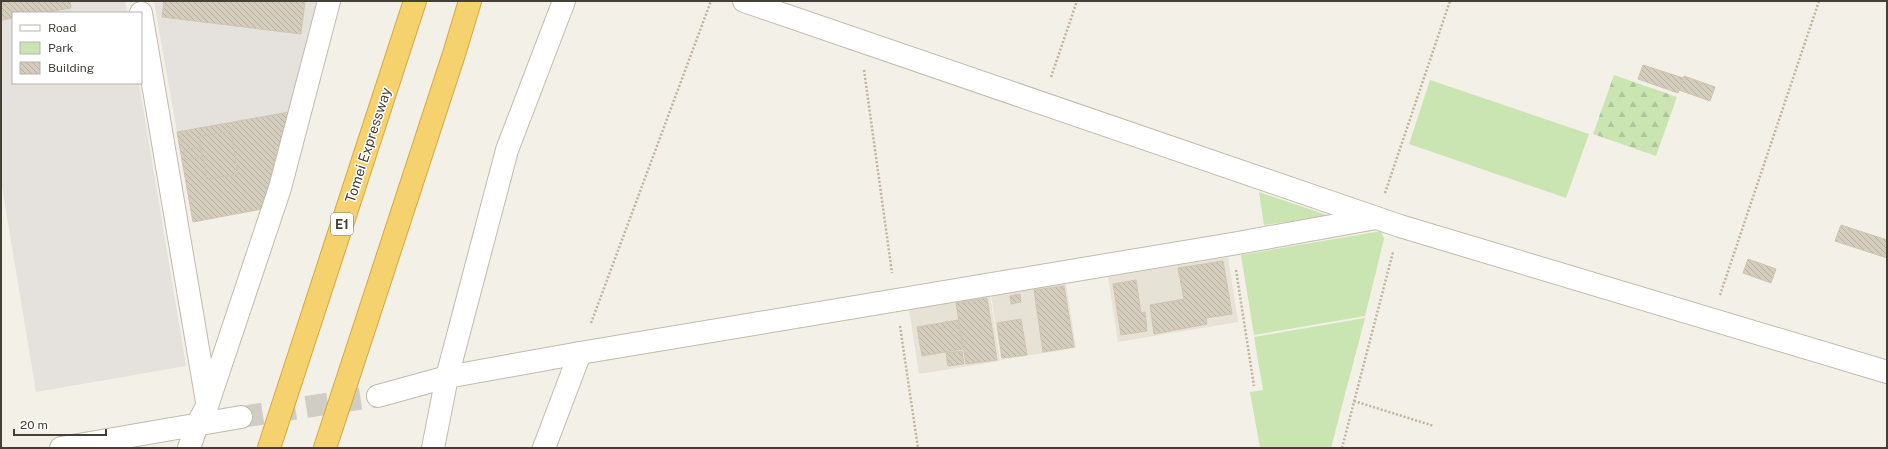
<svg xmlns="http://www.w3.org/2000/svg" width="1888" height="449" font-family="'Public Sans',sans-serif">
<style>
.residential{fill:#e6e2d6}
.industrial{fill:#e5e1dc}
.green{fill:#cae5b2}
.forest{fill:url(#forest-firs)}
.building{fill:url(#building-back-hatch);stroke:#cec5b1}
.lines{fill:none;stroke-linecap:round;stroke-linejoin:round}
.minor-tunnel{stroke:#d0cdc4;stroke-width:22;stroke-dasharray:22 11;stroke-linecap:butt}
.minor-casing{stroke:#c0bbad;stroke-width:24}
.tertiary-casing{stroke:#c0bbad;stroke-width:24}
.motorway-casing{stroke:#d4a83f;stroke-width:24}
.path{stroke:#beb59c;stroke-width:2.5;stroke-dasharray:2 2;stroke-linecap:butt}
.minor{stroke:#fff;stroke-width:22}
.tertiary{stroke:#fff;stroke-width:22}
.motorway{stroke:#f6d26f;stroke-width:22}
.labels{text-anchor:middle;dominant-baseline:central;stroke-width:3;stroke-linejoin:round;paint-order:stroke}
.shield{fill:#fff;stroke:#7d7972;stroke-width:1}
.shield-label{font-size:13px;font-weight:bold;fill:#454036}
.street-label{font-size:14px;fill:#454036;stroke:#fff}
</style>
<defs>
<pattern id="forest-firs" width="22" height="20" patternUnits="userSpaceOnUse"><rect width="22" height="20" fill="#cae5b2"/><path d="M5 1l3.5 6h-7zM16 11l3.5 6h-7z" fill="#afc69a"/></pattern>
<pattern id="building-back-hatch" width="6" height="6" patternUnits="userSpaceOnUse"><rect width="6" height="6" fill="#d4ccbd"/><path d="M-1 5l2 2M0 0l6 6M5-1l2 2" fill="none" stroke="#b7b0a3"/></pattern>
</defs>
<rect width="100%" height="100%" fill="#f3f0e7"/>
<g class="residential">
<path d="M 1228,257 L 1238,322 L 1118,342 L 1108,277 Z"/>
<path d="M 1066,283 L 1076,348 L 1001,360 L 991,295 Z"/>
<path d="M 990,296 L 1000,361 L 919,374 L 909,309 Z"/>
</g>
<g class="industrial">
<path d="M 1,1 L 125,1 L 127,13 L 13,13 L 13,83 L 139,83 L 186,366 L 36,392 L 1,180 Z"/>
<path d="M 154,1 L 317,1 L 289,112 L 177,132 Z"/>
</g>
<g class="green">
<path d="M 1430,80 L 1589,134 L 1566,198 L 1409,144 Z"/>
<path d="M 1259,192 L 1330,216 L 1264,225 Z"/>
<path d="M 1381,231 L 1384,239 L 1365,316 L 1254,335 L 1241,255 Z"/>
<path d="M 1365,318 L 1331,448 L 1260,448 L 1250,392 L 1263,390 L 1254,337 Z"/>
</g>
<path class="forest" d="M 1614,75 L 1677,97 L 1656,156 L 1593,134 Z"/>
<g class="building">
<path d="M 1,1 L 70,1 L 71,8 L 43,13 L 13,13 L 13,18 L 1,20 Z"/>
<path d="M 164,1 L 305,1 L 301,34 L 162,17 Z"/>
<path d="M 1643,65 L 1683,78 L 1678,93 L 1638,79 Z"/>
<path d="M 1684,76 L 1715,87 L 1710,101 L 1679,90 Z"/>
<path d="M 289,112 L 262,209 L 193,222 L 177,132 Z"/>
<path d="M 231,131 L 238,174 L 207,179 L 199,136 Z"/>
<path d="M 200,147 L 202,157 L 185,160 L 184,150 Z"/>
<path d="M 1841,225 L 1887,240 L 1887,258 L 1835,241 Z"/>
<path d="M 1748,259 L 1776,269 L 1771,283 L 1743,273 Z"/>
<path d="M 1223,261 L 1232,314 L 1206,318 L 1207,324 L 1154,334 L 1150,305 L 1184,299 L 1178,268 Z"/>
<path d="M 1136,280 L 1141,313 L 1145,312 L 1147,331 L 1121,335 L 1113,284 Z"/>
<path d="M 1064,286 L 1074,347 L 1043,352 L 1034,290 Z"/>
<path d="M 1020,294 L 1021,302 L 1011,304 L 1010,296 Z"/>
<path d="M 987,298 L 997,360 L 966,364 L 956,303 Z"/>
<path d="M 1021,319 L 1027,355 L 1002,358 L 997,323 Z"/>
<path d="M 958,320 L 963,349 L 922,356 L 917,327 Z"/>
<path d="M 962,351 L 964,364 L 948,366 L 946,353 Z"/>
</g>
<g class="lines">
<path class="minor-tunnel" d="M 241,417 L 378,396"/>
<defs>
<g id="minor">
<path d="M 141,13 L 207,402"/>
<path d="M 378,396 L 447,377 L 580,353 L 1232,244 L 1376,218"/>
<path d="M 61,448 L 241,417"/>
<path d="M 189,448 L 197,425 L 207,406 L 280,188 L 329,1"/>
<path d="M 433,448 L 447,377 L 507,150 L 564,1"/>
<path d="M 544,448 L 580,353"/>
</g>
<path id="tertiary" d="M 744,1 L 1400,226 L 1887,372"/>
<g id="motorway">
<path d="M 269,448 L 415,1"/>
<path d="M 325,448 L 454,54 L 470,1"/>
</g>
</defs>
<use href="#minor" class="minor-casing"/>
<use href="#tertiary" class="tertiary-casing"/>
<use href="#motorway" class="motorway-casing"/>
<g class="path">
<path d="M 864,70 L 892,273"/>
<path d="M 1051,77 L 1077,1"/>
<path d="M 1385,193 L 1450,1"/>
<path d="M 1236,270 L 1254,386"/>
<path d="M 1720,295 L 1819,1"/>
<path d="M 591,323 L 711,1"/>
<path d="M 900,326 L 918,448"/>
<path d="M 1354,401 L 1434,426"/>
<path d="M 1342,448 L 1393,252"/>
</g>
<use href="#minor" class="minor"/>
<use href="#tertiary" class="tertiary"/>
<use href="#motorway" class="motorway"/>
</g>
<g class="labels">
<rect class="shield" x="331" y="213" width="22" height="22" rx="3"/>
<g class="shield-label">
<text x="342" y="224">E1</text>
</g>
<g class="street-label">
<text transform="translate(368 145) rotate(-72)">Tomei Expressway</text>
</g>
</g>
<rect width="1888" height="449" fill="none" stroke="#454036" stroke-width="4"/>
<rect x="12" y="12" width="130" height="72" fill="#ffffff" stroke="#b5b3af"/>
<rect x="20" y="25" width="20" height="6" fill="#ffffff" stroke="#b5b3af"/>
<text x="48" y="32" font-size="12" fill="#454036">Road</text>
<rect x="20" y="42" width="20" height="12" fill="#cae5b2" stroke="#b5b3af"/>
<text x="48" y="52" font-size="12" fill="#454036">Park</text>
<rect x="20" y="62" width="20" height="12" fill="url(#building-back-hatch)" stroke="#b5b3af"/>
<text x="48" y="72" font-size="12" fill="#454036">Building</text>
<path d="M14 429v6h92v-6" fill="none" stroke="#454036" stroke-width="2"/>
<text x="20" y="429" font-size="12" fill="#454036" stroke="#ffffff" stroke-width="3" paint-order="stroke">20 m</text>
</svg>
